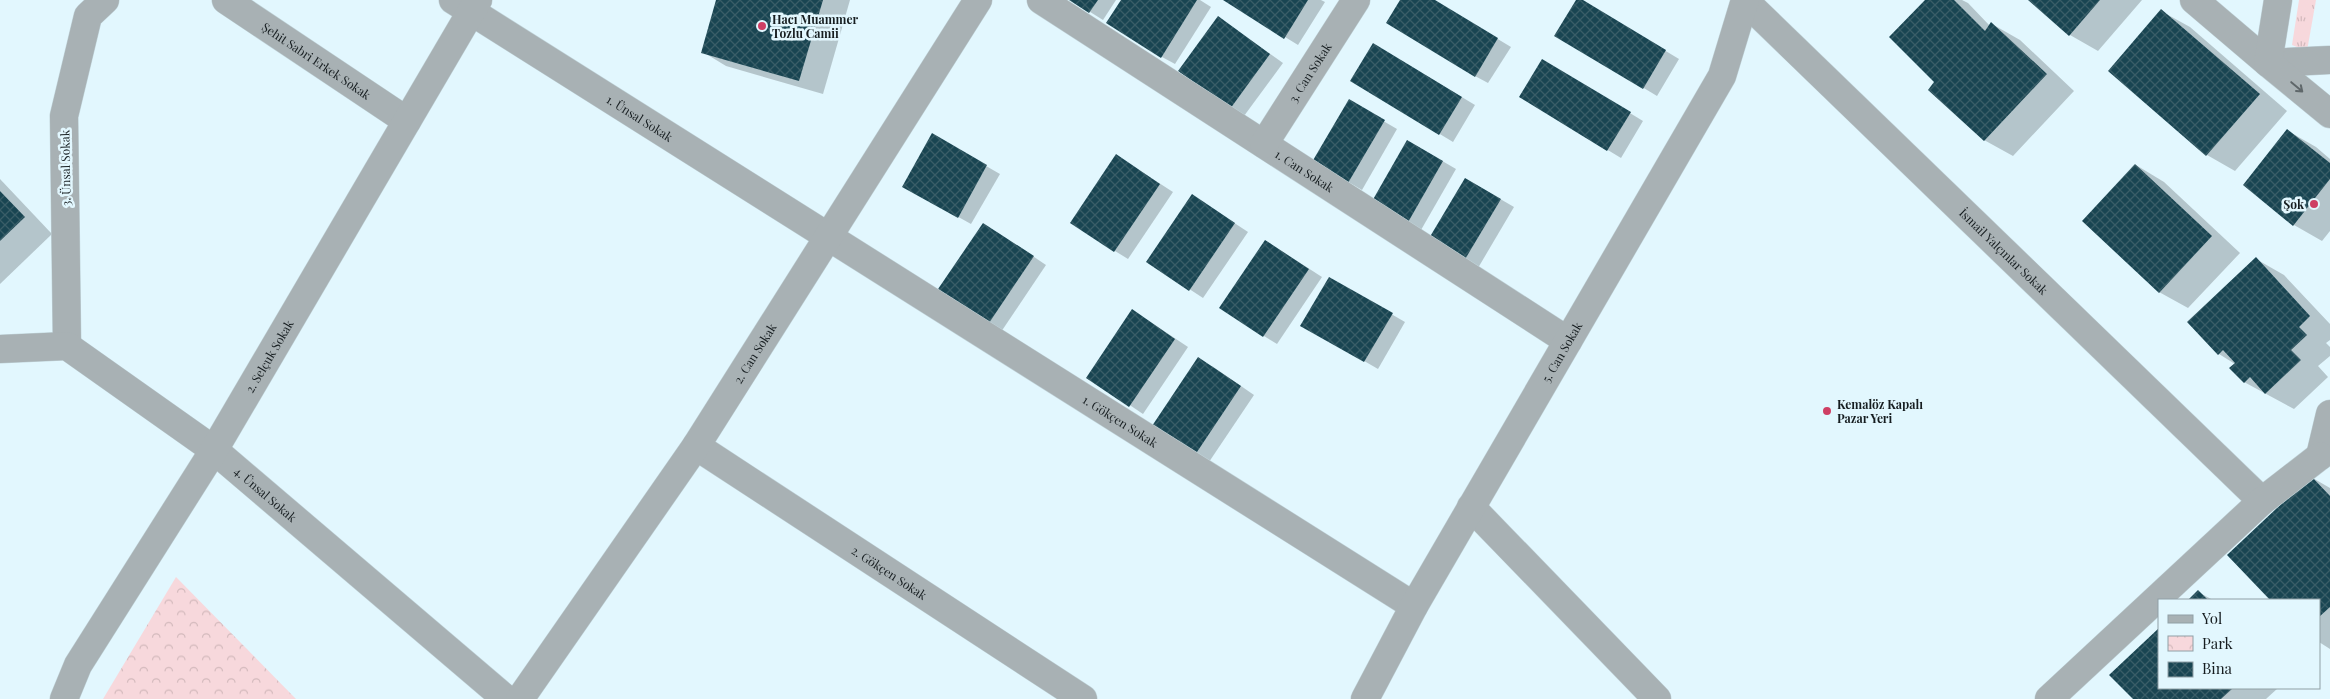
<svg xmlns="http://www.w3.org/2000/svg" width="2330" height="699" font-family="'Playfair Display',serif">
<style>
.grass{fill:url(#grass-tufts)}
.park{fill:url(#park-crowns)}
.shadow{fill:#0003}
.building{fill:url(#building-cross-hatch)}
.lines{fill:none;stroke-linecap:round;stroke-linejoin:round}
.minor-casing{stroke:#c1d4da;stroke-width:29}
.minor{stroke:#a8b1b4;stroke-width:28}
.oneway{stroke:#5f676a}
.poi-dot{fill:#ce3f64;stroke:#e2f7fe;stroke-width:2}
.labels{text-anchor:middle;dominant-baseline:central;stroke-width:5;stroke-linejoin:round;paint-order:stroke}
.poi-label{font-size:12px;font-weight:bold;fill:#161d20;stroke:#e2f7fe;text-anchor:start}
.street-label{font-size:12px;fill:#161d20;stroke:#e2f7fe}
</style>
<defs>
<pattern id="grass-tufts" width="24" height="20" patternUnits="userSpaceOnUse" patternTransform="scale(1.25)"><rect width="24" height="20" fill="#f7d8dc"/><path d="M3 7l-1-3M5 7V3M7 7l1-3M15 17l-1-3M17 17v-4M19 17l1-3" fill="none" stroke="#d3b9bc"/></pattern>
<pattern id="park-crowns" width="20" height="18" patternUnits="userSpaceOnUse" patternTransform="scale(1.25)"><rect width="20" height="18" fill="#f7d8dc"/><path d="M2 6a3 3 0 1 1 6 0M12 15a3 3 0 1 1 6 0" fill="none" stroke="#d3b9bc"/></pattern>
<pattern id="building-cross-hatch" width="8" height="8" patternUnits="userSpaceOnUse" patternTransform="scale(1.25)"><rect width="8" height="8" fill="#194552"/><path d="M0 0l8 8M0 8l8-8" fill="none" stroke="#395d67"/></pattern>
</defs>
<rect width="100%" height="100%" fill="#e2f7fe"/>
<path class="grass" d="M 2299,0 L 2316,0 L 2307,51 L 2292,45 Z"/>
<path class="park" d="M 176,577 L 296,699 L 103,699 Z"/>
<g class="shadow">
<path d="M 718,0 L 850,0 L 823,94 L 726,66 L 703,52 Z"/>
<path d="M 1071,0 L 1116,0 L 1103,20 Z"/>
<path d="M 1122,0 L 1200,0 L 1211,7 L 1175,64 L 1162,57 Z"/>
<path d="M 1225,0 L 1321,0 L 1325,2 L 1298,45 Z"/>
<path d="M 1401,0 L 1433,0 L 1511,47 L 1488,83 L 1475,76 Z"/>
<path d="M 1577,0 L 1581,0 L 1679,59 L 1657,96 L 1556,35 Z"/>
<path d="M 1927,0 L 1962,0 L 1968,3 L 1990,26 L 1992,24 L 2020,40 L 2074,91 L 2013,156 L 1984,140 L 1936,82 Z"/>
<path d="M 2030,0 L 2142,0 L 2098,51 L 2070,35 Z"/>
<path d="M 2161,11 L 2190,27 L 2287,111 L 2235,171 L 2207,155 L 2109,71 Z"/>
<path d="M 1218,17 L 1283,63 L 1244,116 L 1230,108 Z"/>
<path d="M 1387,52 L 1475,105 L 1453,142 L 1352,81 Z"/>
<path d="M 1556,68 L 1643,121 L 1621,158 L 1520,97 Z"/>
<path d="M 1349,101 L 1397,129 L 1362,190 L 1314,162 Z"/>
<path d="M 2288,131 L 2316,147 L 2330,159 L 2330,231 L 2322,241 L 2294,225 Z"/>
<path d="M 932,135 L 1000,174 L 971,224 L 917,194 Z"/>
<path d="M 1408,141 L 1456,169 L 1421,230 L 1373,202 Z"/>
<path d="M 1117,156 L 1173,192 L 1128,259 L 1115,251 Z"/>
<path d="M 2136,165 L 2164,182 L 2240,253 L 2188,308 L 2159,292 Z"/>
<path d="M 0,179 L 52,234 L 0,284 Z"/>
<path d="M 1466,179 L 1514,207 L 1478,268 L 1430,240 Z"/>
<path d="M 1192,195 L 1248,232 L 1203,298 L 1148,262 Z"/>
<path d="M 997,232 L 1046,265 L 1001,332 L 988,325 Z"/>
<path d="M 1266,241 L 1322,277 L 1277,344 L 1264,336 Z"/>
<path d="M 2256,259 L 2284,275 L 2330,324 L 2330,340 L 2326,343 L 2330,347 L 2330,356 L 2318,366 L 2328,377 L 2294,409 L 2244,382 L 2235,364 L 2219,354 L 2189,322 Z"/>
<path d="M 1329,278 L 1405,322 L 1378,369 L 1302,325 Z"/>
<path d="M 1146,319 L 1188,347 L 1143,414 L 1088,377 Z"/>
<path d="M 1212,366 L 1254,395 L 1209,462 L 1196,454 Z"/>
<path d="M 2311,477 L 2330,488 L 2330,649 L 2319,642 L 2319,600 L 2272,600 L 2229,555 Z"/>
<path d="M 2198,592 L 2213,600 L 2189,600 Z"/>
<path d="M 2159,688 L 2278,688 L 2266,699 L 2134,699 Z"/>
</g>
<g class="building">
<path d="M 716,0 L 823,0 L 799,81 L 701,53 Z"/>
<path d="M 1069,0 L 1098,0 L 1089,13 Z"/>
<path d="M 1121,0 L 1197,0 L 1161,58 L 1106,23 Z"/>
<path d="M 1223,0 L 1308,0 L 1284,39 Z"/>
<path d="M 1400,0 L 1435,0 L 1498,38 L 1475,77 L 1386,23 Z"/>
<path d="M 1576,0 L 1583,0 L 1666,50 L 1643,89 L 1554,36 Z"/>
<path d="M 1925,0 L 1954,0 L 1985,31 L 1991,22 L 2047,74 L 1984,141 L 1928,90 L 1934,82 L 1889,37 Z"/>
<path d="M 2028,0 L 2100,0 L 2069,36 Z"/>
<path d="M 2161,9 L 2260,94 L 2206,156 L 2108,71 Z"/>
<path d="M 1218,16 L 1270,54 L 1230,109 L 1178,71 Z"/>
<path d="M 1373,43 L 1462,97 L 1439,135 L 1350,81 Z"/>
<path d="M 1542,59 L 1631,112 L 1607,151 L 1519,97 Z"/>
<path d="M 1349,99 L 1385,120 L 1348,183 L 1312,162 Z"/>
<path d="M 2287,129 L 2330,163 L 2330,179 L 2293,226 L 2243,185 Z"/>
<path d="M 932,133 L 987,165 L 958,218 L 902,187 Z"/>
<path d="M 1407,140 L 1443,161 L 1407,224 L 1371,203 Z"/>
<path d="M 1116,154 L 1160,184 L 1114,252 L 1070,223 Z"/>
<path d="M 2135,164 L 2212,236 L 2159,293 L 2082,221 Z"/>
<path d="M 1465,178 L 1501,199 L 1464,261 L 1428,240 Z"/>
<path d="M 0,191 L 25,217 L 0,241 Z"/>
<path d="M 1192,194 L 1235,223 L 1189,291 L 1146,262 Z"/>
<path d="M 983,223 L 1034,256 L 987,326 L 936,292 Z"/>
<path d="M 1265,240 L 1309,269 L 1263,337 L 1219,308 Z"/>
<path d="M 2256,257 L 2310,316 L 2299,327 L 2307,335 L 2291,350 L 2301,360 L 2265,394 L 2250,377 L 2244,383 L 2229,368 L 2235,363 L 2223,350 L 2218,355 L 2187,322 Z"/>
<path d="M 1329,277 L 1393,313 L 1364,362 L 1300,326 Z"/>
<path d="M 1132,309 L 1175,339 L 1129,407 L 1086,378 Z"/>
<path d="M 1198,357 L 1241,386 L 1195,455 L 1152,426 Z"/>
<path d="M 2311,476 L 2330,496 L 2330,607 L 2319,617 L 2319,600 L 2270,600 L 2227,555 Z"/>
<path d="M 2198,590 L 2208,600 L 2188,600 Z"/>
<path d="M 2159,628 L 2159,688 L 2233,688 L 2221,699 L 2133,699 L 2109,675 Z"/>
</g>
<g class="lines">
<defs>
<g id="minor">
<path id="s1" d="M 226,0 L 407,121"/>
<path id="s2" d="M 453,0 L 1414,606"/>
<path id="s3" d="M 1041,0 L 1568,341"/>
<path d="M 2194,0 L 2268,63 L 2329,60"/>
<path d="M 2278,0 L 2268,63 L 2330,114"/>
<path id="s4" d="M 1745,1 L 2262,501"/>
<path id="s5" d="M 1264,144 L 1356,0"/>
<path d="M 67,346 L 64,116 L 88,16 L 105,0"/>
<path id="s6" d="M 0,349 L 67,346 L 214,450 L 506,699"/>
<path id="s7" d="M 696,446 L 1083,699"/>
<path d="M 2320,456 L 2330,414"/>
<path d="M 1471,507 L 1657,699"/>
<path id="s8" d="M 64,699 L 78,665 L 214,450 L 478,0"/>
<path id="s9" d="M 520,699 L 696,446 L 978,0"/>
<path id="s10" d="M 1365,699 L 1414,606 L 1722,76 L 1745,0"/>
<path d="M 2049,699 L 2262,501 L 2320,456"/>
</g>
</defs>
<use href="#minor" class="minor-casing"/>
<use href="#minor" class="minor"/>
</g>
<defs><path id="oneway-shaft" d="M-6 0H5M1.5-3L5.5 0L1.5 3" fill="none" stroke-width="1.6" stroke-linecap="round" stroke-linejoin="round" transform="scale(1.25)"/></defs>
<use class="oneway" href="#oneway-shaft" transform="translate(2297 87) rotate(40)"/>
<g class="poi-dot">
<circle cx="762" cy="26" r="5"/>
<circle cx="2314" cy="204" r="5"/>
<circle cx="1827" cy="411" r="5"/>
</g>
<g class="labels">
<g class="poi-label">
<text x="772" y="19">Hacı Muammer<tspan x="772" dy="14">Tozlu Camii</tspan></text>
<text x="2304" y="204" text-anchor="end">Şok</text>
<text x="1837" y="404">Kemalöz Kapalı<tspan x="1837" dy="14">Pazar Yeri</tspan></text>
</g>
<g class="street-label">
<text stroke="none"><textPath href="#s1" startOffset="109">Şehit Sabri Erkek Sokak</textPath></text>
<text stroke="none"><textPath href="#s5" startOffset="85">3. Can Sokak</textPath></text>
<text stroke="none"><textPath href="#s2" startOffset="221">1. Ünsal Sokak</textPath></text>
<text transform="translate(65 168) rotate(-91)">3. Ünsal Sokak</text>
<text stroke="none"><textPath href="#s3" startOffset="314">1. Can Sokak</textPath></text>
<text stroke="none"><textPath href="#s4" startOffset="360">İsmail Yalçınlar Sokak</textPath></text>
<text stroke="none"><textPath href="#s10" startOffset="399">5. Can Sokak</textPath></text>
<text stroke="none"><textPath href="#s9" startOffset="418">2. Can Sokak</textPath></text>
<text stroke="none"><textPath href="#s8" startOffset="400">2. Selçuk Sokak</textPath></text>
<text stroke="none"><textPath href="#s2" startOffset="789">1. Gökçen Sokak</textPath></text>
<text stroke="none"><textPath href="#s6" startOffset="315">4. Ünsal Sokak</textPath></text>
<text stroke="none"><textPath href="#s7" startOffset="231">2. Gökçen Sokak</textPath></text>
</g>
</g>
<rect x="2158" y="599" width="162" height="90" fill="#e2f7fe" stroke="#90a0a5"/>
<rect x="2168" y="615" width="25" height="8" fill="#a8b1b4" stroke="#90a0a5"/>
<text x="2202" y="624" font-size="15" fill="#161d20">Yol</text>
<rect x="2168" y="636" width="25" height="15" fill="url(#park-crowns)" stroke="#90a0a5"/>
<text x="2202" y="649" font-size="15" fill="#161d20">Park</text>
<rect x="2168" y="662" width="25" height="15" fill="url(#building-cross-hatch)" stroke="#90a0a5"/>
<text x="2202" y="674" font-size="15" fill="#161d20">Bina</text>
</svg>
